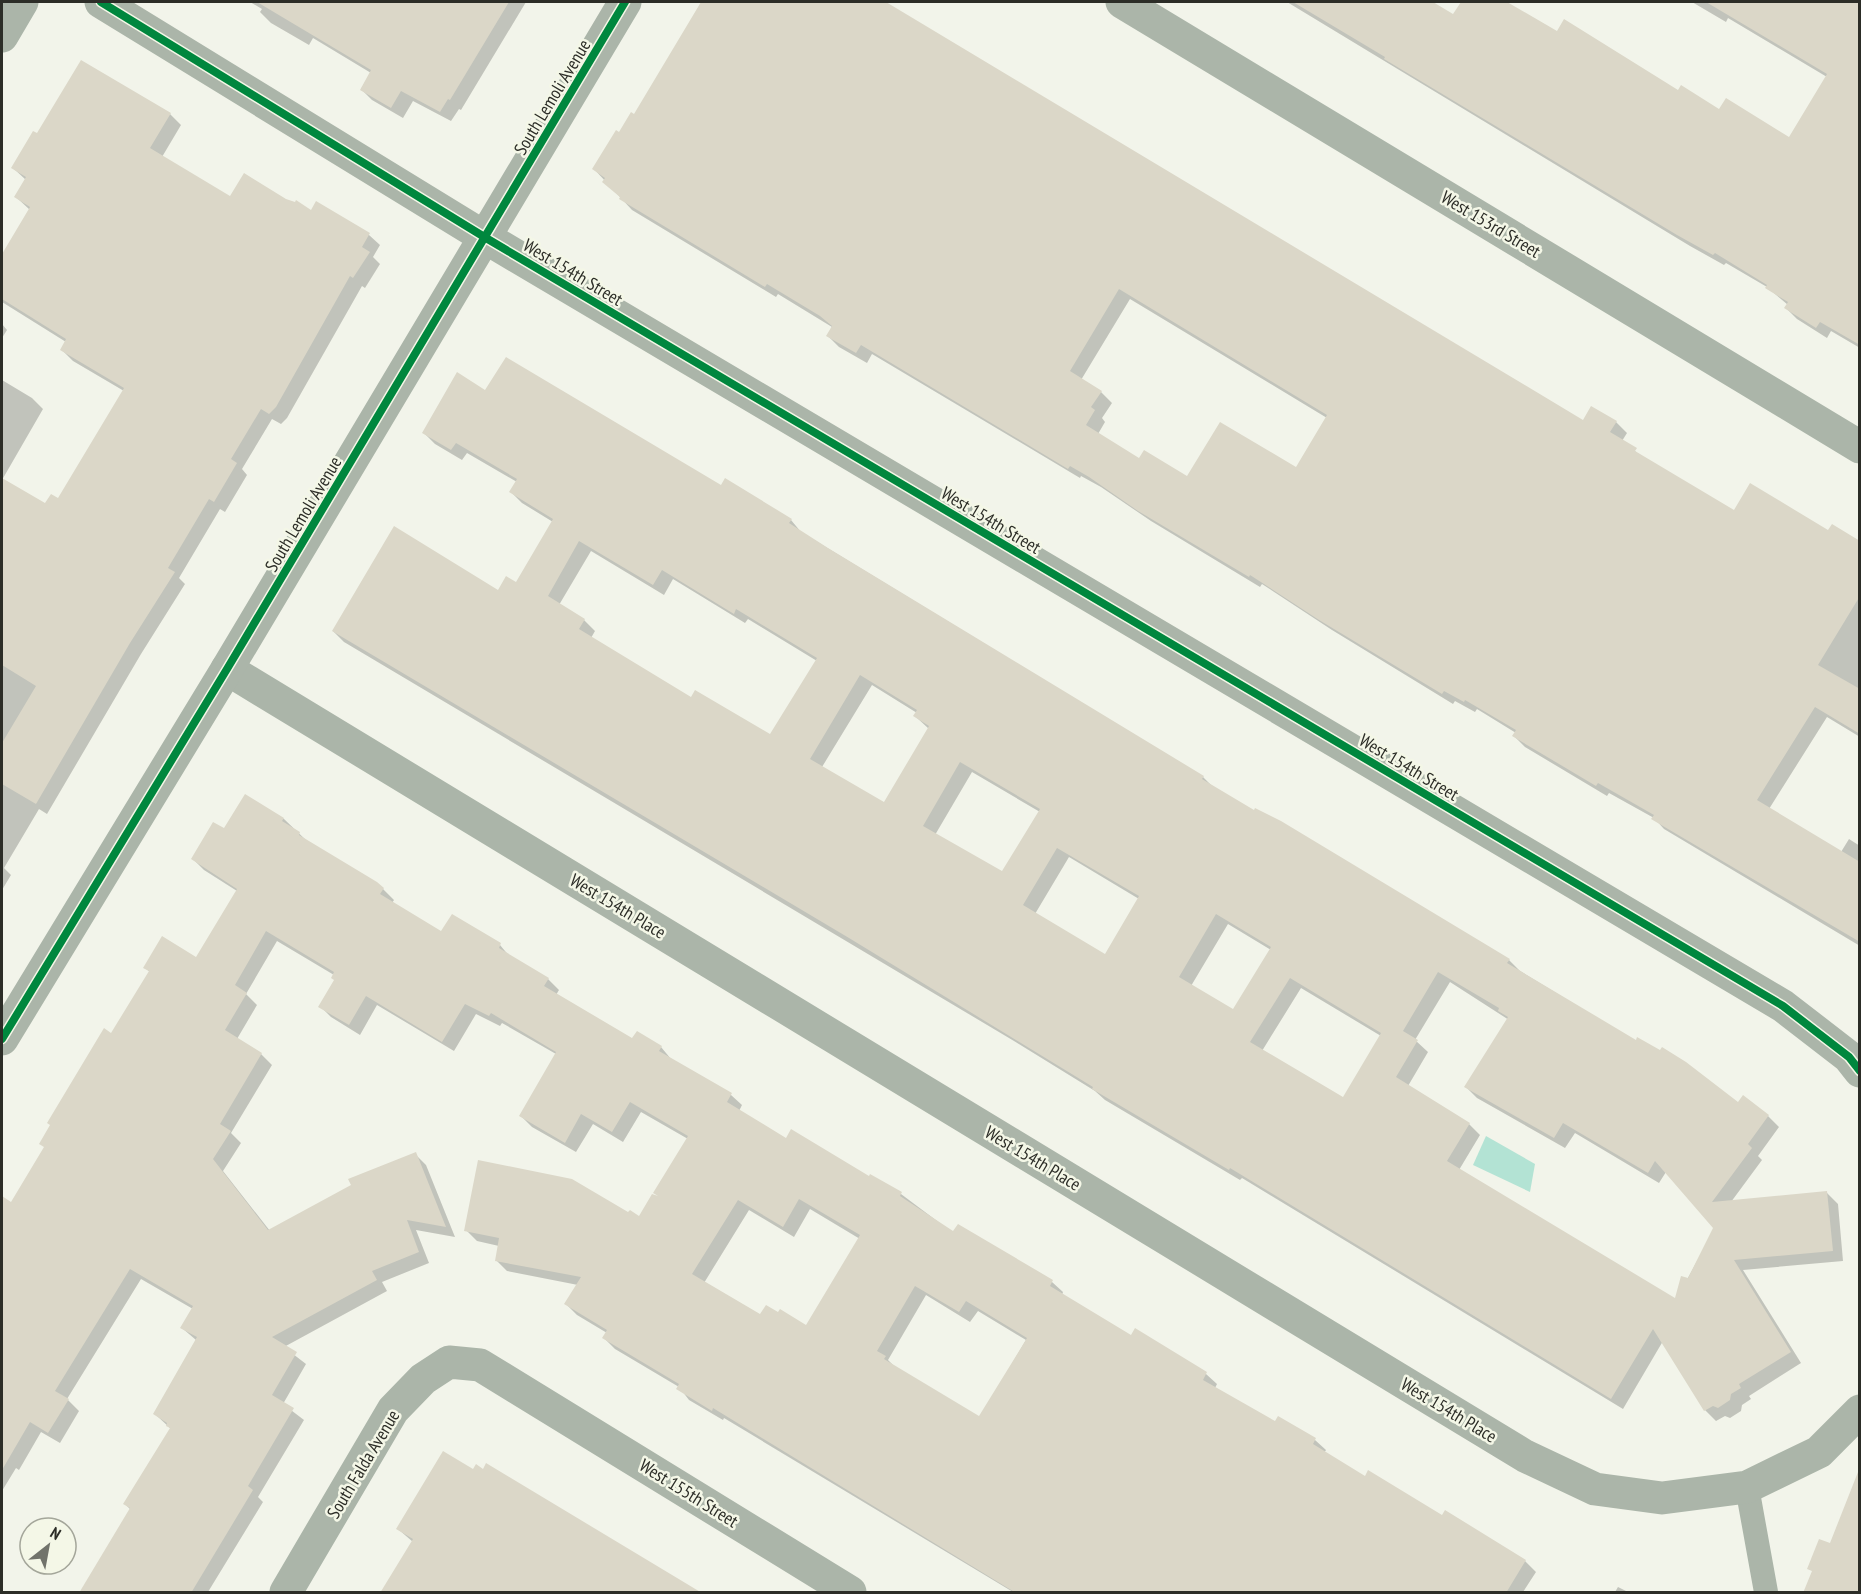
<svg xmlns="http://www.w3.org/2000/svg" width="1861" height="1594" font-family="'PT Sans Narrow',sans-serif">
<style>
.water{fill:#b3e3d4}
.shadow{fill:#0003;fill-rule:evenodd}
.building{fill:#dbd7c8;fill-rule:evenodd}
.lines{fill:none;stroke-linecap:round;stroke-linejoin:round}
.service{stroke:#abb5a9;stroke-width:24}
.minor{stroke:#abb5a9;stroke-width:33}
.cycleway-casing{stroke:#f4f7e7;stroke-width:11}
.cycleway{stroke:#00873e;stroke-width:8}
.labels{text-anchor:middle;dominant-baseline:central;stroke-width:5;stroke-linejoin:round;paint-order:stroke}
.street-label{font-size:18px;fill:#2c2d27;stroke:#f4f7e7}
</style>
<rect width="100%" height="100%" fill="#f2f4ea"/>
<path class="water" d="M 1486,1136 L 1535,1164 L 1530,1192 L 1473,1165 Z"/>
<g class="shadow">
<path d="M 250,2 L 526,2 L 461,110 L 459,109 L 451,121 L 413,101 L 403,118 L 372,100 L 361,89 L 371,73 L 313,38 L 309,45 L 271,23 L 260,12 L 262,9 Z"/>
<path d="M 702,2 L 883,2 L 1584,422 L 1616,422 L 1627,433 L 1622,441 L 1645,459 L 1735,512 L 1829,532 L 1860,544 L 1860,737 L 1827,717 L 1769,809 L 1841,852 L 1849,839 L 1860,846 L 1860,946 L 1664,829 L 1654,818 L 1609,793 L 1607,796 L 1525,747 L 1514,736 L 1516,733 L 1477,709 L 1475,712 L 1455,701 L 1453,704 L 1332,630 L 1262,584 L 1260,587 L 1151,521 L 1101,487 L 1081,476 L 1080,478 L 872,354 L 867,363 L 839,347 L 828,336 L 832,327 L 778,294 L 776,297 L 632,210 L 594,169 L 634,116 ZM 1130,299 L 1327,418 L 1297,469 L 1188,478 L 1140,460 L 1098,434 L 1105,422 L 1102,418 L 1112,403 L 1101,392 L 1081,380 Z"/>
<path d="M 1287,2 L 1430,2 L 1454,16 L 1462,2 L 1504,2 L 1557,33 L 1720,111 L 1790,139 L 1827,77 L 1728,18 L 1726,22 L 1692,2 L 1860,2 L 1860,348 L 1831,331 L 1827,338 L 1797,319 L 1786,308 L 1788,305 L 1767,287 L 1726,263 L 1724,265 L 1690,246 Z"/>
<path d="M 82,62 L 170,114 L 181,125 L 162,157 L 230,198 L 286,200 L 312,212 L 317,203 L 369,235 L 380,245 L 373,257 L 380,264 L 365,288 L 362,286 L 287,418 L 281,424 L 272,419 L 242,469 L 247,475 L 225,512 L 220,509 L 179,578 L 185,584 L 141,654 L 47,814 L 39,809 L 4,868 L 11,875 L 2,890 L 2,380 L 32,398 L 43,409 L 2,480 L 45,505 L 58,500 L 124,391 L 73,361 L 62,350 L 66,342 L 2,302 L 2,257 L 30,210 L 16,197 L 26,180 L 13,168 L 38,135 Z"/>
<path d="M 2,324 L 7,330 L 2,338 Z"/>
<path d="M 486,392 L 721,487 L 791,520 L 801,532 L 1203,777 L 1214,788 L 1509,960 L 1520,971 L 1738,1104 L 1768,1116 L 1779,1127 L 1758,1156 L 1762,1160 L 1731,1202 L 1827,1193 L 1838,1204 L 1843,1261 L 1743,1270 L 1801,1363 L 1749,1396 L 1751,1399 L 1742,1405 L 1741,1411 L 1730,1418 L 1725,1416 L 1716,1421 L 1705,1410 L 1663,1341 L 1623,1409 L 1242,1178 L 1240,1180 L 1105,1100 L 1095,1091 L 1014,1041 L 344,642 L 333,631 L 498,593 L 517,584 L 553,522 L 522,503 L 511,492 L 517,482 L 467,453 L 462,460 L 435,444 L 424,433 ZM 591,551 L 664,595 L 673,579 L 745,623 L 748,619 L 817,661 L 770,736 L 692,699 L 591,638 L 595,631 L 584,620 L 559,605 ZM 872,685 L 917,713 L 915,716 L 929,729 L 885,804 L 822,767 ZM 972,772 L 1040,812 L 1003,873 L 935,835 ZM 1069,857 L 1139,899 L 1105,956 L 1035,914 ZM 1228,924 L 1271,950 L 1234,1011 L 1191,986 ZM 1450,982 L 1509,1020 L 1466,1087 L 1477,1098 L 1565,1148 L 1575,1133 L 1659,1183 L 1666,1172 L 1715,1228 L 1676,1300 L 1459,1170 L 1480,1135 L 1469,1124 L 1408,1086 L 1428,1052 L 1415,1040 ZM 1301,988 L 1381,1036 L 1344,1099 L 1262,1051 Z"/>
<path d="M 245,796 L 284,819 L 309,843 L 383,889 L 394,900 L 392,903 L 442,933 L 452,916 L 500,945 L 510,957 L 548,979 L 559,990 L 556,995 L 633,1041 L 661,1047 L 671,1059 L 731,1095 L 742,1105 L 739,1111 L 786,1140 L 901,1194 L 953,1233 L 958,1226 L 1052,1282 L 1063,1292 L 1062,1295 L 1132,1337 L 1206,1374 L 1217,1384 L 1215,1388 L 1276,1423 L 1279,1418 L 1315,1440 L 1326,1450 L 1324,1453 L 1365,1478 L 1442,1517 L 1445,1512 L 1525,1561 L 1536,1572 L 1523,1592 L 1013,1592 L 724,1418 L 723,1420 L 689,1400 L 679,1387 L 615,1349 L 604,1338 L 607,1333 L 577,1315 L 566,1304 L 578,1285 L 507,1271 L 496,1260 L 499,1246 L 477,1241 L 466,1230 L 629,1214 L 640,1218 L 660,1197 L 688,1139 L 641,1112 L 623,1142 L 593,1124 L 576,1152 L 532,1127 L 521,1116 L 556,1054 L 502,1023 L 500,1026 L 476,1014 L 454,1051 L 377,1005 L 360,1035 L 331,1017 L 320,1006 L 336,981 L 334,975 L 277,941 L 246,994 L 257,1005 L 237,1039 L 261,1054 L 272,1065 L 231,1133 L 241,1143 L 223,1171 L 270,1231 L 415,1154 L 426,1165 L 455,1237 L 416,1230 L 429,1263 L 382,1282 L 387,1291 L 284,1347 L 306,1364 L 283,1404 L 304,1420 L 258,1497 L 263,1502 L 208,1592 L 81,1592 L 131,1510 L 125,1504 L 171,1429 L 155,1414 L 196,1340 L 182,1328 L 193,1309 L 141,1279 L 67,1399 L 79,1411 L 60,1443 L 41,1432 L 19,1470 L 16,1468 L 2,1491 L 2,1204 L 4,1200 L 12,1204 L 150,972 L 145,968 L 197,959 L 237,891 L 204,870 L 193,859 L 224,830 ZM 810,1209 L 860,1239 L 807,1327 L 779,1314 L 761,1316 L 704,1283 L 749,1210 L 794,1237 ZM 926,1295 L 970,1322 L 978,1311 L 1026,1340 L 980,1418 L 896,1368 L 888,1360 Z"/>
<path d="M 1849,1499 L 1860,1503 L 1860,1592 L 1809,1569 L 1831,1545 Z"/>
<path d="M 398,1529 L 518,1592 L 413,1542 Z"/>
<path d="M 1618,1587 L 1628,1592 L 1615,1592 Z"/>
</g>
<g class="building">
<path d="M 257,2 L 509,2 L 450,100 L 448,99 L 440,112 L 401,91 L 391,108 L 360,90 L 371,70 Z"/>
<path d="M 701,2 L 886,2 L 1583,420 L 1591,406 L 1617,421 L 1610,432 L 1637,448 L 1635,451 L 1734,510 L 1750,483 L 1828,530 L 1832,524 L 1860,541 L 1860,596 L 1818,665 L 1860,689 L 1860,734 L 1815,707 L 1757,800 L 1860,862 L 1860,942 L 1651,819 L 1654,815 L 1598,783 L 1596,786 L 1512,736 L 1516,730 L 1465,700 L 1464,702 L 1444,691 L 1442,694 L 1319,620 L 1250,575 L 1249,577 L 1138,511 L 1089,477 L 1070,466 L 1068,469 L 861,345 L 856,353 L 826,336 L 832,326 L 820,316 L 767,284 L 765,287 L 619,199 L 620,197 L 602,182 L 605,178 L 592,169 L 616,130 L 619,132 L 631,112 L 634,114 ZM 1119,289 L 1327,415 L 1296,467 L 1220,422 L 1187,476 L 1144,450 L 1139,458 L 1086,425 L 1095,410 L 1091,407 L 1102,391 L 1070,371 Z"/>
<path d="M 1293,2 L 1433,2 L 1453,14 L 1461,2 L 1507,2 L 1557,31 L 1564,19 L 1678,90 L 1681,85 L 1719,109 L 1726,98 L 1789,137 L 1827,74 L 1706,2 L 1860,2 L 1860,20 L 1844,45 L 1860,20 L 1860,345 L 1820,322 L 1816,328 L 1784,308 L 1788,302 L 1765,288 L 1767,285 L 1715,253 L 1713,255 L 1677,235 L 1384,59 L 1385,57 Z"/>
<path d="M 81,60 L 171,113 L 150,148 L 230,196 L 244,173 L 286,199 L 295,202 L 296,200 L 311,210 L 316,201 L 370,233 L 362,247 L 370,252 L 353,278 L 350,276 L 276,407 L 269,414 L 261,409 L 231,459 L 237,463 L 214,502 L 209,499 L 168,568 L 175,572 L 130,643 L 36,804 L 2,784 L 2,743 L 36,686 L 2,665 L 2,478 L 45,503 L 51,494 L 58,498 L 124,388 L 60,350 L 66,339 L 2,299 L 2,254 L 30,207 L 14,197 L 26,177 L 11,168 L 33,131 L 37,133 Z"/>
<path d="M 506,357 L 721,485 L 725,478 L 792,519 L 789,523 L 828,548 L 1204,776 L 1202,779 L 1254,810 L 1255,808 L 1281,821 L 1510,959 L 1507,963 L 1636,1040 L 1637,1037 L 1660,1050 L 1662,1047 L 1686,1062 L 1738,1102 L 1743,1095 L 1769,1115 L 1748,1144 L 1752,1148 L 1712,1202 L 1827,1191 L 1833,1251 L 1734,1260 L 1791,1352 L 1739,1384 L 1741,1388 L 1731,1394 L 1730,1400 L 1718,1408 L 1713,1406 L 1704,1411 L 1653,1329 L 1611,1399 L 1230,1168 L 1229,1170 L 1092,1089 L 1093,1087 L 849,938 L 332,631 L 394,526 L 498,590 L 506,576 L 516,582 L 553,519 L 509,492 L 517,479 L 456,443 L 451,450 L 422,433 L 457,372 L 485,390 ZM 579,541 L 653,585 L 662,570 L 734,614 L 736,609 L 817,658 L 770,734 L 695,690 L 691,697 L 579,629 L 585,619 L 548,596 ZM 860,675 L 917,710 L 913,716 L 929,726 L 884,802 L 810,759 ZM 960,762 L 1040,809 L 1002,871 L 923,826 ZM 1057,848 L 1139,896 L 1105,954 L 1023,905 ZM 1216,914 L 1271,947 L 1233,1009 L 1179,977 ZM 1438,972 L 1499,1008 L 1498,1011 L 1508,1017 L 1464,1087 L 1554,1138 L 1563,1123 L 1648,1173 L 1655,1161 L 1713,1228 L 1688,1278 L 1681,1276 L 1675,1298 L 1447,1161 L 1470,1123 L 1396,1077 L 1418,1040 L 1403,1031 ZM 1290,978 L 1381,1033 L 1343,1097 L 1250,1042 Z"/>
<path d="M 245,794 L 284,818 L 282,821 L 300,832 L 299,835 L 377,882 L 384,888 L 380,894 L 441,931 L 452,914 L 501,943 L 499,948 L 549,978 L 544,986 L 632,1038 L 637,1031 L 662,1046 L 659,1051 L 732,1093 L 727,1102 L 786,1138 L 791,1129 L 869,1176 L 870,1174 L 902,1192 L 900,1196 L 953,1231 L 958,1224 L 1053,1280 L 1050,1286 L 1131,1335 L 1135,1328 L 1207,1372 L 1203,1380 L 1275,1421 L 1278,1416 L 1316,1438 L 1313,1444 L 1365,1476 L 1368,1470 L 1442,1515 L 1445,1510 L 1526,1560 L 1506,1593 L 1016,1593 L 713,1408 L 712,1411 L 676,1389 L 679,1384 L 602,1338 L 607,1330 L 564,1304 L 581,1277 L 495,1261 L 499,1238 L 464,1231 L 478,1160 L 572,1179 L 628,1212 L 630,1210 L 639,1216 L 652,1194 L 658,1196 L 653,1193 L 688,1136 L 630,1102 L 612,1132 L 581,1114 L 565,1143 L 519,1116 L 556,1052 L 491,1013 L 489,1016 L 465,1004 L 442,1042 L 366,996 L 349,1025 L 318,1007 L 334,980 L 331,978 L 334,972 L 266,931 L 235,985 L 247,993 L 225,1030 L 262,1053 L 220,1124 L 231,1131 L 213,1159 L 268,1230 L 351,1185 L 348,1179 L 416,1152 L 446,1227 L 407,1220 L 419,1252 L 372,1271 L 377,1280 L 272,1337 L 297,1352 L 272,1395 L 294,1408 L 248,1486 L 253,1490 L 191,1593 L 79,1593 L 130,1508 L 123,1504 L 170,1428 L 166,1426 L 167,1423 L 153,1414 L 197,1337 L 180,1328 L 193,1306 L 130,1269 L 55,1391 L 69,1399 L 48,1433 L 30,1422 L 2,1470 L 2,1196 L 11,1202 L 44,1147 L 39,1144 L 50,1125 L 47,1123 L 104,1028 L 111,1033 L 149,971 L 143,968 L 162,936 L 196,957 L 237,889 L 191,859 L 213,822 L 224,828 ZM 799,1199 L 860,1235 L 806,1325 L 780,1309 L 778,1312 L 766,1305 L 760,1314 L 692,1274 L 738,1200 L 783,1227 ZM 915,1286 L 959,1312 L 966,1301 L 1027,1338 L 979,1416 L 884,1359 L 886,1356 L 877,1351 Z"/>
<path d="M 443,1451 L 473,1469 L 476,1464 L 483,1469 L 486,1463 L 702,1593 L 380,1593 L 413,1539 L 396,1529 Z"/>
<path d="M 1858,1472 L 1860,1593 L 1803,1593 L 1812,1571 L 1807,1569 L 1819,1539 L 1830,1543 Z"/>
</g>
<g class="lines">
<path class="service" d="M 1747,1487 L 1766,1592"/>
<g class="minor">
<path d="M 101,2 L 486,238 L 1783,1006 L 1849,1057 L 1860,1071"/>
<path d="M 1122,2 L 1860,447"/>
<path d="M 2,36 L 22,2"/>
<path d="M 227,669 L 1525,1456 L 1595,1489 L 1662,1498 L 1747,1487 L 1819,1452 L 1860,1411"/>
<path d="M 2,1039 L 227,669 L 625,2"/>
<path d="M 286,1592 L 393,1410 L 423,1379 L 449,1362 L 480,1365 L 850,1592"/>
</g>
<defs>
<g id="cycleway">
<path d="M 101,2 L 486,238 L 1783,1006 L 1849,1057 L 1860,1071"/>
<path d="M 2,1039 L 227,669 L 625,2"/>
</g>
</defs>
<use href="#cycleway" class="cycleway-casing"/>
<use href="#cycleway" class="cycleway"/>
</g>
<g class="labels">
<g class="street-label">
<text transform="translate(552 97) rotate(-59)">South Lemoli Avenue</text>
<text transform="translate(1491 224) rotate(31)">West 153rd Street</text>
<text transform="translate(573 272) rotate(31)">West 154th Street</text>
<text transform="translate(303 514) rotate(-59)">South Lemoli Avenue</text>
<text transform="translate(991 520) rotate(31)">West 154th Street</text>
<text transform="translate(1409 767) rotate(31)">West 154th Street</text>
<text transform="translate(618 906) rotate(31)">West 154th Place</text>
<text transform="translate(1033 1158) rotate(31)">West 154th Place</text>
<text transform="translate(1449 1410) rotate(31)">West 154th Place</text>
<text transform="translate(363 1464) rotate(-59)">South Falda Avenue</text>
<text transform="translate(689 1493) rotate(32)">West 155th Street</text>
</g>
</g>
<rect width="1861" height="1594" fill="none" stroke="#2c2d27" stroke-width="6"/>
<g transform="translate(48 1546) rotate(31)"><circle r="28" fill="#f4f7e7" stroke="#a4a69a" stroke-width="1.5"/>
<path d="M0-4.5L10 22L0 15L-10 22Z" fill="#71736b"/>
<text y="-9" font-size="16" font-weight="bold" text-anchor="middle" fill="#2c2d27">N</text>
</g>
</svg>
